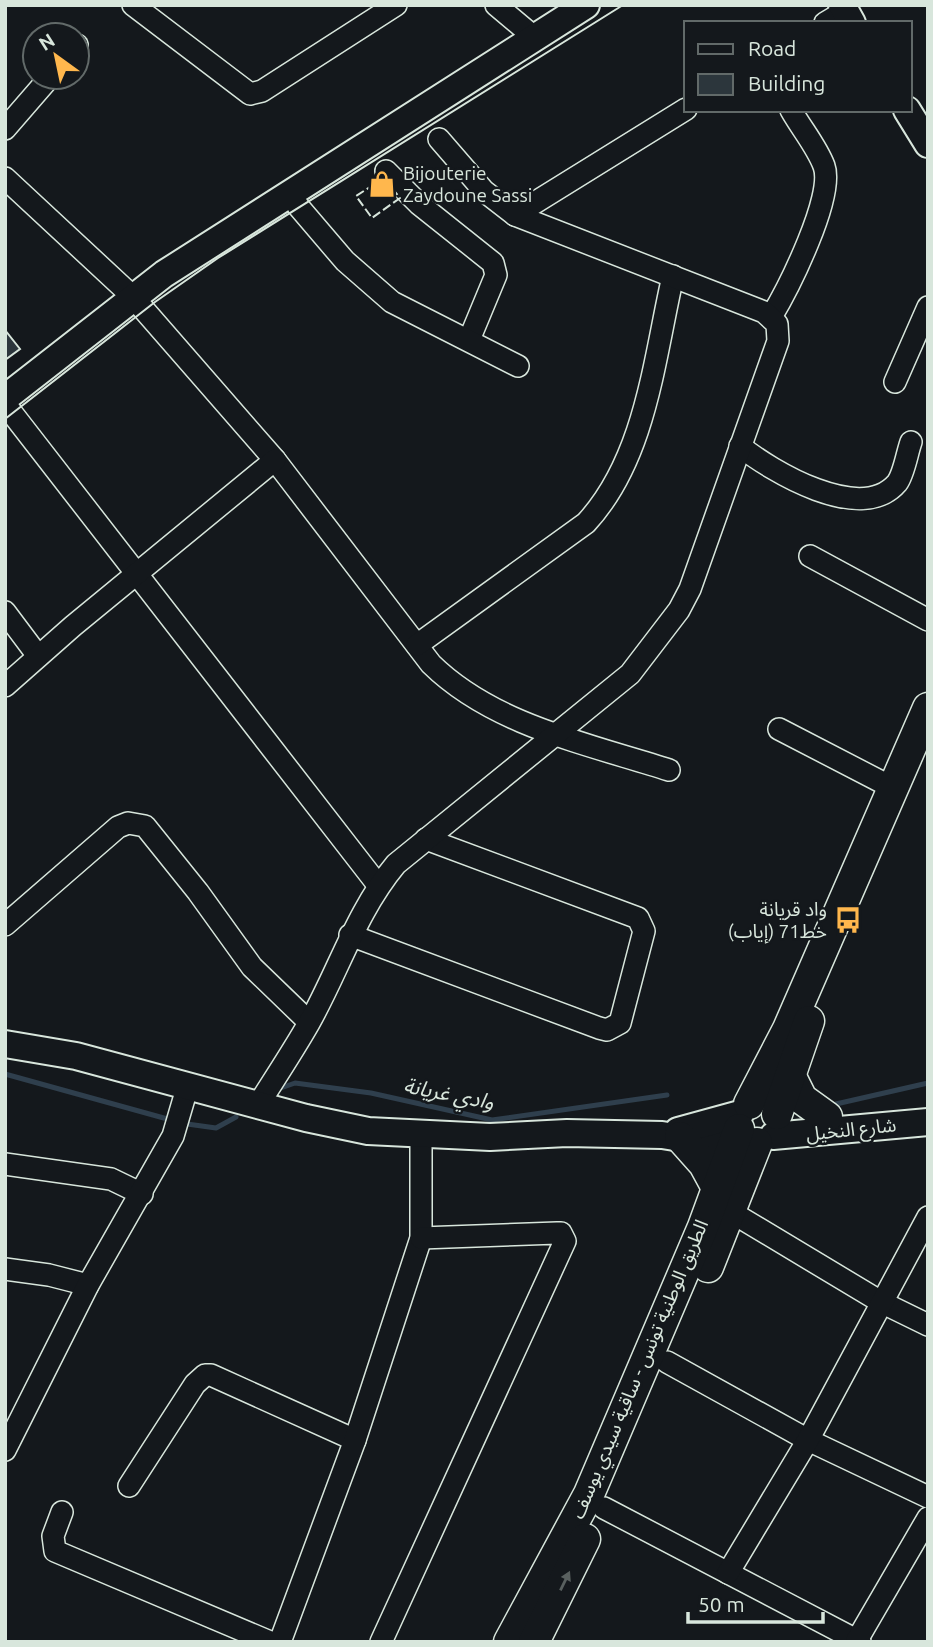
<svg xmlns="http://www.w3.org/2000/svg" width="933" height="1647" font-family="Ubuntu,'Noto Sans Arabic',sans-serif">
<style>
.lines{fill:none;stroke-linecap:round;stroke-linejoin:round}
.stream{stroke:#2f3f4d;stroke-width:5}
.building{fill:#2c363c;stroke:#d8e6dc;stroke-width:2}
.minor-casing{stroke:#d8e6dc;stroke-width:24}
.major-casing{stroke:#d8e6dc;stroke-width:30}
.highway-casing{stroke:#d8e6dc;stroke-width:33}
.minor{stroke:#14181c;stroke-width:21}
.major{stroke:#14181c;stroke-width:26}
.highway{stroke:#14181c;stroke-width:30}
.tram{stroke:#d8e6dc;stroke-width:2}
.fence{stroke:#d8e6dc;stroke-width:2;stroke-dasharray:9 3.5;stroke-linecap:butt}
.oneway{fill:#59605f}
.labels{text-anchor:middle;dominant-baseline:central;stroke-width:5;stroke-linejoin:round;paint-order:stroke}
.poi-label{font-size:19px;fill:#d8e6dc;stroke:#14181c;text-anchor:start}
.street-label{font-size:19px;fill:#d8e6dc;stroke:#14181c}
.water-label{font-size:21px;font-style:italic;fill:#d8e6dc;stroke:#14181c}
</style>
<rect width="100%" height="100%" fill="#14181c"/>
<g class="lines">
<g class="stream">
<path d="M 5,1074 L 171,1120"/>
<path d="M 278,1089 L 295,1083 L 371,1093 L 492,1120 L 667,1095"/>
<path d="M 836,1104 L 928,1083"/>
<path d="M 180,1123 L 216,1128 L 236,1117"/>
</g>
</g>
<path class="building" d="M 5,330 L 20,349 L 5,360 Z"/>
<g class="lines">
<defs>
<g id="minor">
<path d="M 133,5 L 250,94 L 262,91 L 396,5"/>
<path d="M 496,5 L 534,37"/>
<path d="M 825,23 L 845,11"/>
<path d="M 77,46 L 77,45"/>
<path d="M 5,129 L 50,77"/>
<path d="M 386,171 L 419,204 L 493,263 L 496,275 L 469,340"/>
<path d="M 5,178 L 132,296 L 275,460 L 431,664 C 493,725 588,744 669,770"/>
<path d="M 290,192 L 298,206 L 345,261 L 392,302 L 518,366"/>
<path d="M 515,215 L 686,109"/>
<path d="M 771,317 C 788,289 835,196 824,166 C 817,147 801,128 791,110"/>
<path d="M 895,382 L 928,307"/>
<path d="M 5,404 L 378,885"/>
<path d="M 740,446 C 771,471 861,525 897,483 C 904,474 907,453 911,442"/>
<path d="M 810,556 L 928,620"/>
<path d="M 5,612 L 38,656"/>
<path d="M 417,645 L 586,523 C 646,458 654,359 673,276"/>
<path d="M 5,686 L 73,626 L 275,460"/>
<path d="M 779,729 L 893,788"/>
<path d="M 5,925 L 118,827 L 128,823 L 145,826 L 198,892 L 252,967 L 309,1022"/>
<path d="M 350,935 L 599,1028 L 607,1030 L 620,1023 L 644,931 L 638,918 L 426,839"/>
<path d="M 258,1105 C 275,1078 293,1051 309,1023 C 339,970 356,912 396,864 L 630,674 L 679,610 L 690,589 L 778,341 L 777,324 L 764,312 L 515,215 L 484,191 L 439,139"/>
<path d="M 5,1164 L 111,1179 L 142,1194"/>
<path d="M 731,1212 L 881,1302 L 928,1325"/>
<path d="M 5,1269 L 49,1275 L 88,1285"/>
<path d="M 667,1362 L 808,1440 L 928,1497"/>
<path d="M 5,1450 L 88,1285 L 173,1136 L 188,1085"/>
<path d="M 129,1486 L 195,1384 L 205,1375 L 211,1375 L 355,1440"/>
<path d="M 604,1508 L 860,1642"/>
<path d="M 62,1512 L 53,1536 L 55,1551 L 270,1642"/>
<path d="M 728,1573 L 808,1440 L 928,1217"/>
<path d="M 857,1640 L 928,1518"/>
<path d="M 280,1642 L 355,1440 L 421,1238 L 421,1133"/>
<path d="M 381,1642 L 565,1241 L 561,1233 L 557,1233 L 421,1238"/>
</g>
<g id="major">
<path d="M 842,5 L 852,23"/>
<path d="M 907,110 L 928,144"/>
<path d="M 5,398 L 164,274 L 586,5"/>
<path d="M 5,1044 L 76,1056 L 306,1118 L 368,1131 L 490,1137 L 567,1133 L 662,1135 L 730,1146 L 749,1141"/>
<path d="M 678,1131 L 740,1114"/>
<path d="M 773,1136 L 928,1122"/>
</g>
<g id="highway">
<path d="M 790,1075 L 802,1099 L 827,1117"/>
<path d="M 749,1104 L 788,1029 L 928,708"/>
<path d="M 777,1114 L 809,1021"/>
<path d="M 680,1137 L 704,1164 L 716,1186"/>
<path d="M 708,1267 L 757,1143"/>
<path d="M 509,1642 L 589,1494 L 703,1227 L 739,1129"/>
<path d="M 534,1642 L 585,1539"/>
</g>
</defs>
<use href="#minor" class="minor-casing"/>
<use href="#major" class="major-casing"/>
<use href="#highway" class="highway-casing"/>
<use href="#minor" class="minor"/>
<use href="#major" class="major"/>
<use href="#highway" class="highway"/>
<path class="tram" d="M 5,419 L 155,302 L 218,258 L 623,5"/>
<path class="fence" d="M 384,178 L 400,198 L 372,218 L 356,196 Z"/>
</g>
<defs><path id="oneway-solid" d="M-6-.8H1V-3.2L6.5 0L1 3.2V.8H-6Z" transform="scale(1.75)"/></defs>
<use class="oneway" href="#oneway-solid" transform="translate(565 1581) rotate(-64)"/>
<defs>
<symbol id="shop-bare" viewBox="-9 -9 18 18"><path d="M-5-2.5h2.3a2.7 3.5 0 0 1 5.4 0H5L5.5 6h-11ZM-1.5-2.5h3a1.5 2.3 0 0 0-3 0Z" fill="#ffb74d" stroke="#14181c" stroke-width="2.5" paint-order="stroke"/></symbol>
<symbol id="bus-bare" viewBox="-9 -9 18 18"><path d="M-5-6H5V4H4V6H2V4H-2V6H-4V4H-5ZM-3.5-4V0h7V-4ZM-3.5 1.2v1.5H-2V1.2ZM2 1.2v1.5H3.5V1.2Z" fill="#ffb74d" stroke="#14181c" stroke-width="2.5" paint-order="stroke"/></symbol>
</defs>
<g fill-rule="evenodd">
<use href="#shop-bare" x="363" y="165" width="38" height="38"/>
<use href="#bus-bare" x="829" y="901" width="38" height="38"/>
</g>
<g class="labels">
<g class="poi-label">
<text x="403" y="173">Bijouterie<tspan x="403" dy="22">Zaydoune Sassi</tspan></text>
<text x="827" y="909" text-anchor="end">واد قريانة<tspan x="827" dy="22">خط71 (إياب)</tspan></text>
</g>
<g class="street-label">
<text transform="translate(851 1129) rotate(-6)">شارع النخيل</text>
<text transform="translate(639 1369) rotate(-67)">الطريق الوطنية تونس - ساقية سيدي يوسف</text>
</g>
<g class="water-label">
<text transform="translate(449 1093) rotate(11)">وادي غريانة</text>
</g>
</g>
<rect width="933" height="1647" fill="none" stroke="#d8e6dc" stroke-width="14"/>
<rect x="684" y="21" width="228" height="91" fill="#14181c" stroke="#626a69" stroke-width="2"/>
<rect x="698" y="44" width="35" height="10" fill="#14181c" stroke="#626a69" stroke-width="2"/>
<text x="748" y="56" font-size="21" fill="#d8e6dc">Road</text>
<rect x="698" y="74" width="35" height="21" fill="#2c363c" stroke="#626a69" stroke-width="2"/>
<text x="748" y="91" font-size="21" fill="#d8e6dc">Building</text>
<g transform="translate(56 56) rotate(327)"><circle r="33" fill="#14181c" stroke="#626a69" stroke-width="2"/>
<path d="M0-5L12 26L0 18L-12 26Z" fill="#ffb74d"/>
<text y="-10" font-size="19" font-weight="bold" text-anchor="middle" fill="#d8e6dc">N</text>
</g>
<path d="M688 1612v10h135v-10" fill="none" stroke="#d8e6dc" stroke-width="3.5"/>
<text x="698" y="1612" font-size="21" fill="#d8e6dc" stroke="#14181c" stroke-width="5" paint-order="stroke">50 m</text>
</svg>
